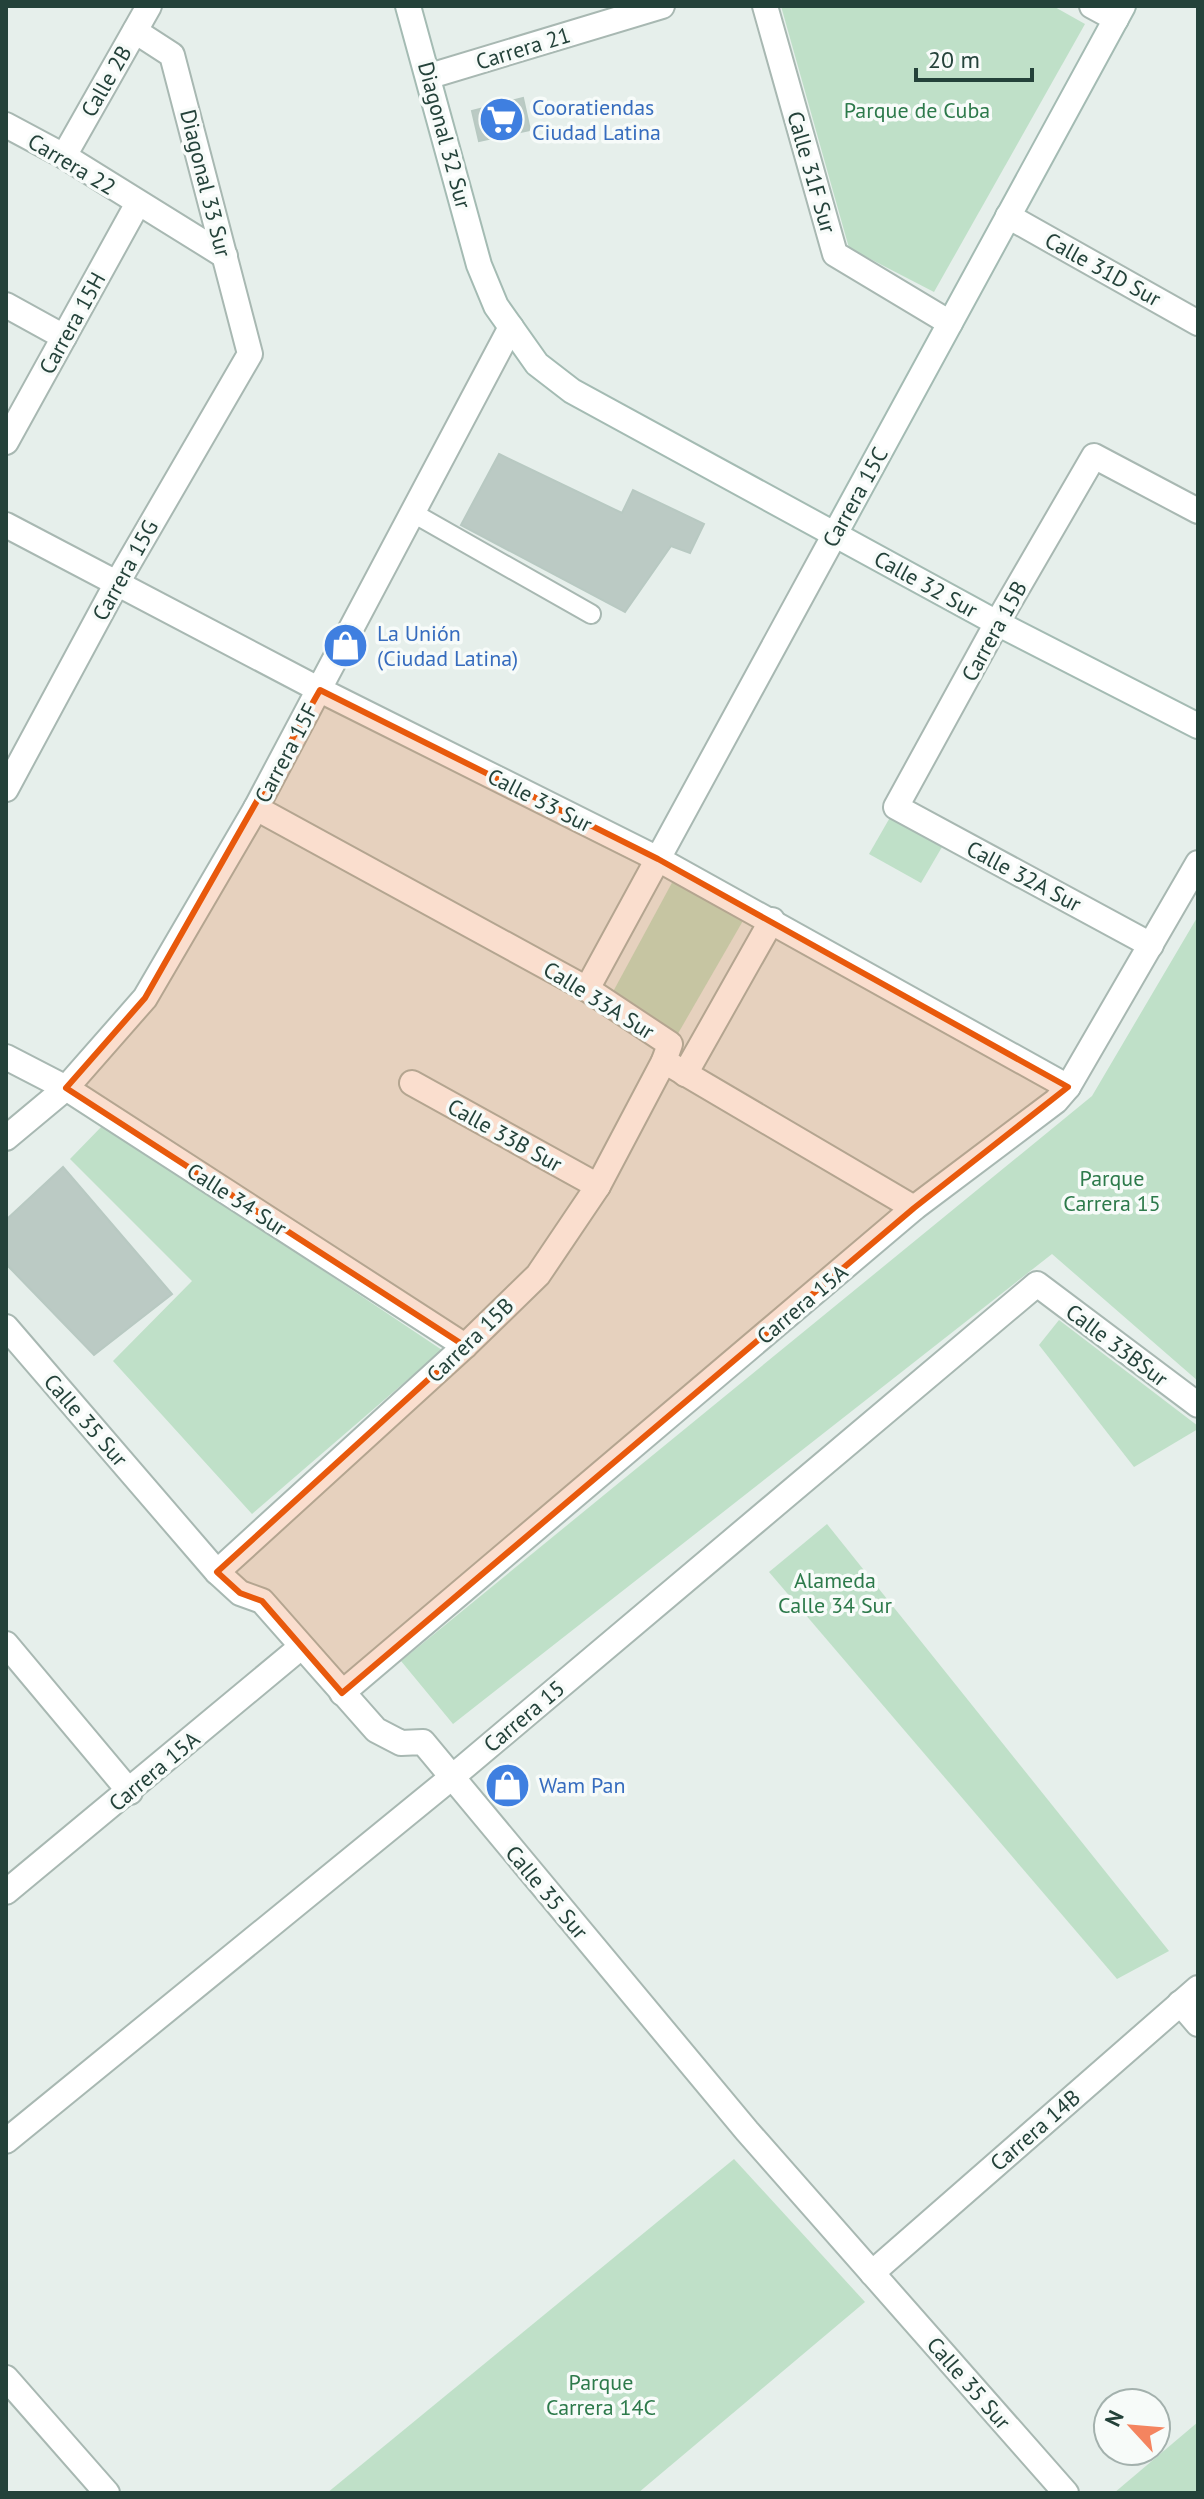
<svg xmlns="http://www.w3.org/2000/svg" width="1204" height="2499" font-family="'PT Sans',sans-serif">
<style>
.green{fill:#bfe0c8}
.building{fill:#bbcac4;stroke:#b8c9c2;stroke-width:2}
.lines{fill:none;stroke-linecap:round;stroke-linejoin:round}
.lane-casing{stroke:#a8b8b2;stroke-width:22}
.street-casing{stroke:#a8b8b2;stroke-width:28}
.secondary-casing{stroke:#a4bbb3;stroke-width:28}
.lane{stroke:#fff;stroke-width:18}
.street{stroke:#fff;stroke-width:24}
.secondary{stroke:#fff;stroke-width:24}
.marked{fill:#e8590c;fill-opacity:0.2;stroke:#e8590c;stroke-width:6;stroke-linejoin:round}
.labels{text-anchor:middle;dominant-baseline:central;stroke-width:7;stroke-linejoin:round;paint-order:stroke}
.street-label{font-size:22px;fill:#24423a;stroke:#f7fbf9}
.shop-label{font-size:22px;fill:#366cbe;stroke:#f7fbf9;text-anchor:start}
.park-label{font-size:22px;fill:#2d7a4b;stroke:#f7fbf9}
</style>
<rect width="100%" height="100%" fill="#e6efeb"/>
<g class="green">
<path d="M 781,6 L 1053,6 L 1085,24 L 934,292 L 849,248 Z"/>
<path d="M 896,807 L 949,835 L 921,883 L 869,854 Z"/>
<path d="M 674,879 L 744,919 L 676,1037 L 608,1001 Z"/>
<path d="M 1198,916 L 1198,1381 L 1052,1254 L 453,1724 L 401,1661 L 1092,1096 Z"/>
<path d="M 104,1124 L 442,1350 L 252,1514 L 113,1361 L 192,1281 L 70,1159 Z"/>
<path d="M 1059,1320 L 1198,1426 L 1198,1429 L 1134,1467 L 1039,1345 Z"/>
<path d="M 827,1524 L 1169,1951 L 1117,1979 L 769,1572 Z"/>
<path d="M 734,2159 L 865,2302 L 638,2493 L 327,2493 Z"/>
<path d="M 1198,2422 L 1198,2493 L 1114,2493 Z"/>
</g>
<g class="building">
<path d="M 523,98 L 530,130 L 479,141 L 472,111 Z"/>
<path d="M 499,454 L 622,513 L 633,490 L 704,524 L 690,553 L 671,546 L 625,612 L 461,525 Z"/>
<path d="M 63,1167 L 172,1294 L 94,1355 L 6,1264 L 6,1220 Z"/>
</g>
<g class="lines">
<defs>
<path id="lane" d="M 413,513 L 591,614"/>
<g id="street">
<path d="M 765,6 L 835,254 L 950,323"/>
<path d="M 1092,6 L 1116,19"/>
<path d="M 430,76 L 662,6"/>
<path d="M 6,125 L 64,156 L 225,256"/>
<path d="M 64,156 L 149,6"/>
<path d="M 1008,216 L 1198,323"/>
<path d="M 6,305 L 64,337"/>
<path d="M 6,442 L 138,203"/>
<path d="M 6,525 L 320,690 L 658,859 L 1068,1087"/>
<path d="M 6,789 L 117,583 L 250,354 L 172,55 L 135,31"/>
<path d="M 256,808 L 587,989 L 670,1044 L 664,1061 L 914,1208"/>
<path d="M 1151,945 L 896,807 L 997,623 L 1094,456 L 1198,511"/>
<path d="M 587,989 L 835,534"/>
<path d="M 6,1057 L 66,1088 L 465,1346"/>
<path d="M 685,1074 L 772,920"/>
<path d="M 412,1083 L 598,1186"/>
<path d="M 6,1138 L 66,1088 L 145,998 L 256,808 L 511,327"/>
<path d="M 6,1327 L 217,1572 L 240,1593 L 262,1601 L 376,1730 L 401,1743 L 423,1742 L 747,2131 L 1066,2493"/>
<path d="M 217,1572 L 465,1346 L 538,1275 L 598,1186 L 664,1061"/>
<path d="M 6,1644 L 130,1792"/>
<path d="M 342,1693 L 914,1208 L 1056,1101 L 1068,1087 L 1198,863"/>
<path d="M 6,1892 L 301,1647"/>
<path d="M 1180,2003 L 1198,2024"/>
<path d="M 6,2141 L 451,1778 L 1037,1284 L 1198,1405"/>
<path d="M 872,2273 L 1198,1988"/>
<path d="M 6,2378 L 107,2493"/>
</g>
<g id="secondary">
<path d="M 408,6 L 479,265 L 496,306 L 537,364 L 572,391 L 997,623 L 1198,726"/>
<path d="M 835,534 L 1123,6"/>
</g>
</defs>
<use href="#lane" class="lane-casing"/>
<use href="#street" class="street-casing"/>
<use href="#secondary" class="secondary-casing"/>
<use href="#lane" class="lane"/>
<use href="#street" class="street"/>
<use href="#secondary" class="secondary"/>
</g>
<path class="marked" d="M 320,690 L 658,859 L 1068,1087 L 914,1208 L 342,1693 L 262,1601 L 240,1593 L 217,1572 L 465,1346 L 66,1088 L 145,998 Z"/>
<defs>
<symbol id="supermarket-disc" viewBox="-11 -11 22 22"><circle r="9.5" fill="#3f7fe0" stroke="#f7fbf9"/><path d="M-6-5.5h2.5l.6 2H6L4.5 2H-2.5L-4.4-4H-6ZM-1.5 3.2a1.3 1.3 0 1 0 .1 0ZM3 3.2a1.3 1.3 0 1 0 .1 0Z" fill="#fff"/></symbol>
<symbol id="shop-disc" viewBox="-11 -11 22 22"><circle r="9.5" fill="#3f7fe0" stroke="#f7fbf9"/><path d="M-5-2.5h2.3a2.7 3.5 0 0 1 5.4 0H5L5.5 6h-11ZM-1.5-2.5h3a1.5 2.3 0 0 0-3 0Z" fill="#fff"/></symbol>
</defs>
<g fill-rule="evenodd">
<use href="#supermarket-disc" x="476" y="94" width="51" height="51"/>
<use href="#shop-disc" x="320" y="620" width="51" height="51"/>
<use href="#shop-disc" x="482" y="1760" width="51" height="51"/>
</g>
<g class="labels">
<g class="street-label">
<text transform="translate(523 48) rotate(-17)">Carrera 21</text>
<text transform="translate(106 81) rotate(-60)">Calle 2B</text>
<text transform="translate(445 135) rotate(75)">Diagonal 32 Sur</text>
<text transform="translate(72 164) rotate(31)">Carrera 22</text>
<text transform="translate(812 172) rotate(74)">Calle 31F Sur</text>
<text transform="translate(206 183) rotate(76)">Diagonal 33 Sur</text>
<text transform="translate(1103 269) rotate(29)">Calle 31D Sur</text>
<text transform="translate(72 323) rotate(-61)">Carrera 15H</text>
<text transform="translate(855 497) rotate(-61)">Carrera 15C</text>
<text transform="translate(125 570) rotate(-61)">Carrera 15G</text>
<text transform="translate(926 584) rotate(29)">Calle 32 Sur</text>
<text transform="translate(994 631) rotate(-61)">Carrera 15B</text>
<text transform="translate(286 753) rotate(-62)">Carrera 15F</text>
<text transform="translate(540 800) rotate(27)">Calle 33 Sur</text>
<text transform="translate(1024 876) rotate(28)">Calle 32A Sur</text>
<text transform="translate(599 1000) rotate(32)">Calle 33A Sur</text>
<text transform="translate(505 1135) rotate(29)">Calle 33B Sur</text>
<text transform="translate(237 1199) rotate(33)">Calle 34 Sur</text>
<text transform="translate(802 1304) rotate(-40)">Carrera 15A</text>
<text transform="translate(470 1340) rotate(-44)">Carrera 15B</text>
<text transform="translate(1117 1345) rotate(37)">Calle 33BSur</text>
<text transform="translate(86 1420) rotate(49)">Calle 35 Sur</text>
<text transform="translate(524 1716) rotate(-40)">Carrera 15</text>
<text transform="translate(154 1771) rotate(-40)">Carrera 15A</text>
<text transform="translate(547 1892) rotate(50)">Calle 35 Sur</text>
<text transform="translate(1035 2130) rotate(-41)">Carrera 14B</text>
<text transform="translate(969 2383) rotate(49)">Calle 35 Sur</text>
</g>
<g class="shop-label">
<text x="532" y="107">Cooratiendas<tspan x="532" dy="25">Ciudad Latina</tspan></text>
<text x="377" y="633">La Unión<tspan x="377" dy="25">(Ciudad Latina)</tspan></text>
<text x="539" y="1785">Wam Pan</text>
</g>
<g class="park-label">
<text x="917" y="110">Parque de Cuba</text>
<text x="1112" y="1178">Parque<tspan x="1112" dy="25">Carrera 15</tspan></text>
<text x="835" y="1580">Alameda<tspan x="835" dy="25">Calle 34 Sur</tspan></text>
<text x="601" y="2382">Parque<tspan x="601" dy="25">Carrera 14C</tspan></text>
</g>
</g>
<rect width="1204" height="2499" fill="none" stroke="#24423a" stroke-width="16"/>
<g transform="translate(1132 2427) rotate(296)"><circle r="38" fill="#f7fbf9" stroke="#a3b1ad" stroke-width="2"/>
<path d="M0-6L14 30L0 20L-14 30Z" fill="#f4845f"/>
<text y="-12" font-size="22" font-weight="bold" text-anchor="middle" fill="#24423a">N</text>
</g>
<path d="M916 68v12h116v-12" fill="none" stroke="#24423a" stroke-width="4"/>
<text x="928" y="68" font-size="24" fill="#24423a" stroke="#f7fbf9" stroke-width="6" paint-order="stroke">20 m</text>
</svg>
